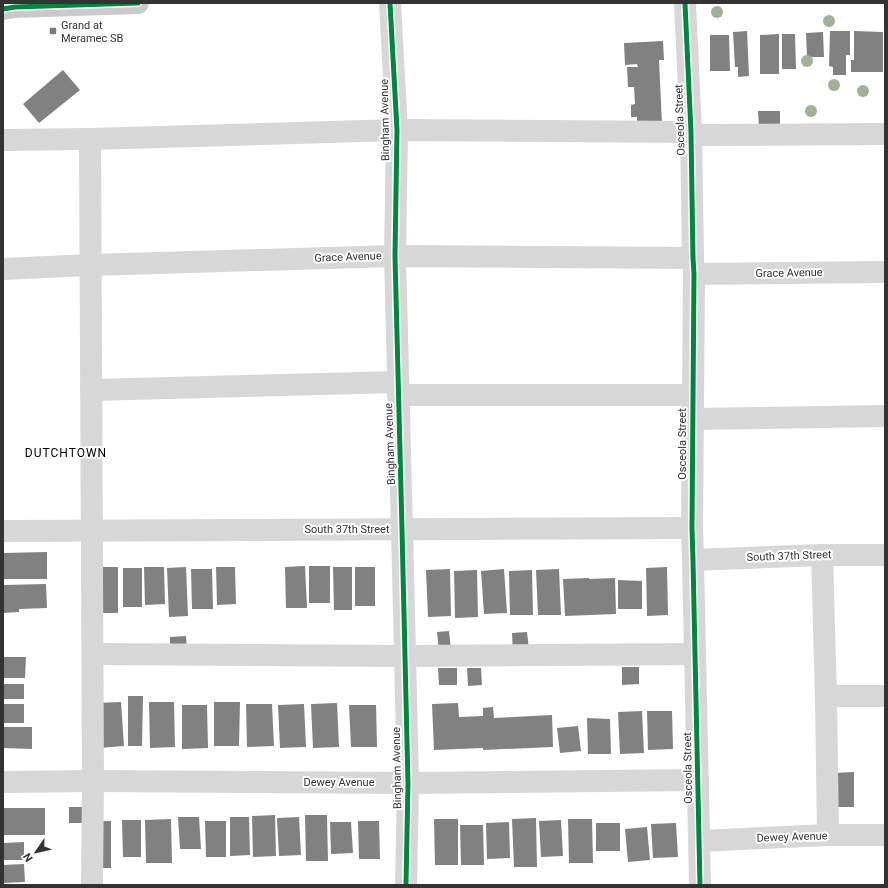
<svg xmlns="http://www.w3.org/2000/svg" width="888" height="888" font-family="Roboto,sans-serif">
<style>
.building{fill:#818181}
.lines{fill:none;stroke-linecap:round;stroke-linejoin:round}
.minor{stroke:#d7d7d7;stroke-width:22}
.major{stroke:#cacaca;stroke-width:22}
.cycleway-casing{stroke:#fff;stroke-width:8}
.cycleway{stroke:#00873e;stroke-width:5}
.tree{fill:#a2b095}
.poi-dot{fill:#7a7a7a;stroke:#fff;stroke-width:1.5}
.labels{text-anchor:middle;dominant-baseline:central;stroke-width:4;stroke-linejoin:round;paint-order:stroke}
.poi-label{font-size:11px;fill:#333;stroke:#fff;text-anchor:start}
.street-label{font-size:11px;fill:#333;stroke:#fff}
.neighbourhood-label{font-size:12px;letter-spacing:1px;fill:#000;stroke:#fff}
</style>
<rect width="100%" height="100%" fill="#fff"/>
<g class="building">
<path d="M 747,31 L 749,76 L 738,77 L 738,67 L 735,67 L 733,32 Z"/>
<path d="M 830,31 L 850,31 L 850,55 L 846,55 L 846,75 L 833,75 L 833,67 L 829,66 Z"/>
<path d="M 854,31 L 883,32 L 883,72 L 851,72 L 851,60 L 854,60 Z"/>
<path d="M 823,32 L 824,57 L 807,57 L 806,33 Z"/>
<path d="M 779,34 L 779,74 L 760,74 L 760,35 Z"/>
<path d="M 782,34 L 795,34 L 796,69 L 782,69 Z"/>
<path d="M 710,35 L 729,35 L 730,71 L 710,71 Z"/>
<path d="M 663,41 L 664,60 L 659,60 L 662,124 L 637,125 L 637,117 L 631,117 L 631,105 L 635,104 L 634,87 L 628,87 L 627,67 L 638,67 L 637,64 L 625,65 L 624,43 Z"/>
<path d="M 63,70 L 80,90 L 39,123 L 23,104 Z"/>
<path d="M 758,111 L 780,111 L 780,128 L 759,128 Z"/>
<path d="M 47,552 L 47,579 L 3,579 L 3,553 Z"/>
<path d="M 305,566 L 307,608 L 286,608 L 285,567 Z"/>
<rect x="309" y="566" width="21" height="37"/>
<path d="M 99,567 L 118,567 L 118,613 L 100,613 Z"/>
<path d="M 144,567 L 164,567 L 165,604 L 145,605 Z"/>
<path d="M 186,567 L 188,616 L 169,617 L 167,568 Z"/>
<path d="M 216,567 L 235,567 L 236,604 L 217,605 Z"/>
<path d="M 333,567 L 352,567 L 352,610 L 334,610 Z"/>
<rect x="355" y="567" width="20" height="39"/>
<path d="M 667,567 L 668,615 L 647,616 L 646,568 Z"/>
<rect x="123" y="568" width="19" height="39"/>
<path d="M 191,569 L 212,569 L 213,609 L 192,609 Z"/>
<path d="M 450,569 L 451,616 L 428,617 L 426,570 Z"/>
<path d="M 504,569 L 507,613 L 484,614 L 481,571 Z"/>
<path d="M 559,569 L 561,615 L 538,615 L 536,570 Z"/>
<path d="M 477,570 L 478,617 L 455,618 L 454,571 Z"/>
<path d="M 532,570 L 533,615 L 510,615 L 509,571 Z"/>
<path d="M 589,578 L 589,579 L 615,578 L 616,614 L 565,616 L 563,579 Z"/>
<path d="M 618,580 L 642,581 L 642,609 L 618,609 Z"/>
<path d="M 46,584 L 47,608 L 19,609 L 19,612 L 3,613 L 3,585 Z"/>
<path d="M 449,631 L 451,650 L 439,651 L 437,632 Z"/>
<path d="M 527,632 L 529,650 L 513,652 L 512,633 Z"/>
<path d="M 186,636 L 187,651 L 170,652 L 170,637 Z"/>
<path d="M 3,657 L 26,657 L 25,678 L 3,678 Z"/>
<path d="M 622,667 L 639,667 L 639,684 L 622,685 Z"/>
<path d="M 438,668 L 457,668 L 457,685 L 439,685 Z"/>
<path d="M 467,668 L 481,668 L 482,685 L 468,686 Z"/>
<rect x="3" y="684" width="21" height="15"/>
<path d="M 128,696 L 143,696 L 142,746 L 128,746 Z"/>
<path d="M 121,702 L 124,746 L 99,748 L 96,703 Z"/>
<path d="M 149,702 L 174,702 L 175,747 L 150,748 Z"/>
<path d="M 214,702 L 240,702 L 239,746 L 214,746 Z"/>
<path d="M 337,703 L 339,747 L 313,748 L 311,704 Z"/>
<path d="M 458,703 L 459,717 L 483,716 L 483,708 L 493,707 L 494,718 L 552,715 L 553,747 L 483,750 L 483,748 L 434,750 L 432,704 Z"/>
<rect x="3" y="704" width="21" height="19"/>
<path d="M 246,704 L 272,704 L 274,746 L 247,747 Z"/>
<path d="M 304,704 L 306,747 L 280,748 L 278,705 Z"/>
<path d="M 182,705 L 207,705 L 208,748 L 182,749 Z"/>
<path d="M 349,705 L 376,705 L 377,747 L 351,747 Z"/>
<path d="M 642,711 L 644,753 L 620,754 L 618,712 Z"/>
<path d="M 647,711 L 672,711 L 673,749 L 648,750 Z"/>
<path d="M 587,718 L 610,719 L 611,754 L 588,754 Z"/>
<path d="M 578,726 L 581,751 L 560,753 L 557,728 Z"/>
<path d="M 3,727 L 32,727 L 32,749 L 3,748 Z"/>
<path d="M 854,772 L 854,807 L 832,807 L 832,773 Z"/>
<rect x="69" y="807" width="15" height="16"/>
<rect x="3" y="808" width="42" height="27"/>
<path d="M 275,815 L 276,856 L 253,857 L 252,816 Z"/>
<path d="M 305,815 L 327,815 L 328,861 L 306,861 Z"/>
<path d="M 178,817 L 199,817 L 201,849 L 180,849 Z"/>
<path d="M 230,817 L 249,817 L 250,855 L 230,856 Z"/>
<path d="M 299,817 L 301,855 L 279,856 L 277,818 Z"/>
<path d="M 536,818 L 537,867 L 514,867 L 512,819 Z"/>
<path d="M 171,819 L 172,863 L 146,863 L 145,820 Z"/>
<path d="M 434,819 L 458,819 L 458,865 L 435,865 Z"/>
<path d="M 568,819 L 592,819 L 593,863 L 569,863 Z"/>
<path d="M 122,820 L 141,820 L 141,857 L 123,857 Z"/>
<path d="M 561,820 L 563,856 L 541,857 L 539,821 Z"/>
<rect x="97" y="821" width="14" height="47"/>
<path d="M 205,821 L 226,821 L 226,857 L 206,857 Z"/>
<path d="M 358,821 L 379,821 L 380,859 L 359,859 Z"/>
<path d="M 330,822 L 351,822 L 353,853 L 331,854 Z"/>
<path d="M 509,822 L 510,858 L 487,859 L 486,823 Z"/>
<rect x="596" y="823" width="24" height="28"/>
<path d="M 676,823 L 678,857 L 653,858 L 651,824 Z"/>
<path d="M 460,825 L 483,825 L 484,865 L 461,865 Z"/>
<path d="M 647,827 L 650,860 L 628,862 L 625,829 Z"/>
<path d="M 24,842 L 24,860 L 3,860 L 3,843 Z"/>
<path d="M 24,864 L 25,882 L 3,883 L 3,865 Z"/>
</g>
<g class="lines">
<g class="minor">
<path d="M 390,3 L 397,130 L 395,256 L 402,529 L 408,783 L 406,885"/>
<path d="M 685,3 L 691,132 L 693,258 L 694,274 L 692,528 L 693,560 L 700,885"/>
<path d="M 90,139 L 93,781 L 92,885"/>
<path d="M 3,140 L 90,139 L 397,130 L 691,132 L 702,135 L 885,134"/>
<path d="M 3,269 L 91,265 L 395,256 L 693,258"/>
<path d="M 694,274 L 885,272"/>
<path d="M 91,390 L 398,382"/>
<path d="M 398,395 L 692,395"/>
<path d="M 692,419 L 885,416"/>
<path d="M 3,531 L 692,528"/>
<path d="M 822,555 L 826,696 L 828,835"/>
<path d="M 693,560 L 822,555 L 885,555"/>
<path d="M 93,654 L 405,656 L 695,654"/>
<path d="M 826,696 L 885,696"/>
<path d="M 3,782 L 93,781 L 408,783 L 698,780"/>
<path d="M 700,841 L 828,835 L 885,835"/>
</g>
<path class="major" d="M 3,9 L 15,7 L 138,3"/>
<defs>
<g id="cycleway">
<path d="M 390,3 L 397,130 L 395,256 L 402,529 L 408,783 L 406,885"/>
<path d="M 685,3 L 691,132 L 693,258 L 694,274 L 692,528 L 693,560 L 700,885"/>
<path d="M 3,9 L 15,7 L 138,3"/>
</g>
</defs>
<use href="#cycleway" class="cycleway-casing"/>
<use href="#cycleway" class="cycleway"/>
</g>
<g class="tree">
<circle cx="717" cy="12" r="6"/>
<circle cx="829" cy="21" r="6"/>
<circle cx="807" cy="61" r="6"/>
<circle cx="834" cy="85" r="6"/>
<circle cx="863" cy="91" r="6"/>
<circle cx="811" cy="111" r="6"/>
</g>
<rect class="poi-dot" x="49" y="27" width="8" height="8" rx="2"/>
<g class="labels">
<g class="poi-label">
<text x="61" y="25">Grand at<tspan x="61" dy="13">Meramec SB</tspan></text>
</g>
<g class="street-label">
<text transform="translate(385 120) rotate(-91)">Bingham Avenue</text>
<text transform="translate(680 120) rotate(-92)">Osceola Street</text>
<text transform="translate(348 257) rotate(-2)">Grace Avenue</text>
<text transform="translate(789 273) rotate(-1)">Grace Avenue</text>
<text transform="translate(390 444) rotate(-92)">Bingham Avenue</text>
<text transform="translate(682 444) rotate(-90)">Osceola Street</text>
<text x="347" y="529">South 37th Street</text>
<text transform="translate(789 556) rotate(-2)">South 37th Street</text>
<text transform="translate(397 768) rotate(-91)">Bingham Avenue</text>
<text transform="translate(688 768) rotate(-91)">Osceola Street</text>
<text x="339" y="782">Dewey Avenue</text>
<text transform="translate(792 837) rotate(-2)">Dewey Avenue</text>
</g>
<g class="neighbourhood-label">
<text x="66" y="453">DUTCHTOWN</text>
</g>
</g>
<rect width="888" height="888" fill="none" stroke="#333333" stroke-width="8"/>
<g transform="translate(36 852) rotate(236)" stroke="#ffffff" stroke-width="3" paint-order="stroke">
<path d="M0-3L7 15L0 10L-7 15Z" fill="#333333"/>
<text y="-6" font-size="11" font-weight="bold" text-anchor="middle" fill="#333333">N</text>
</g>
</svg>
